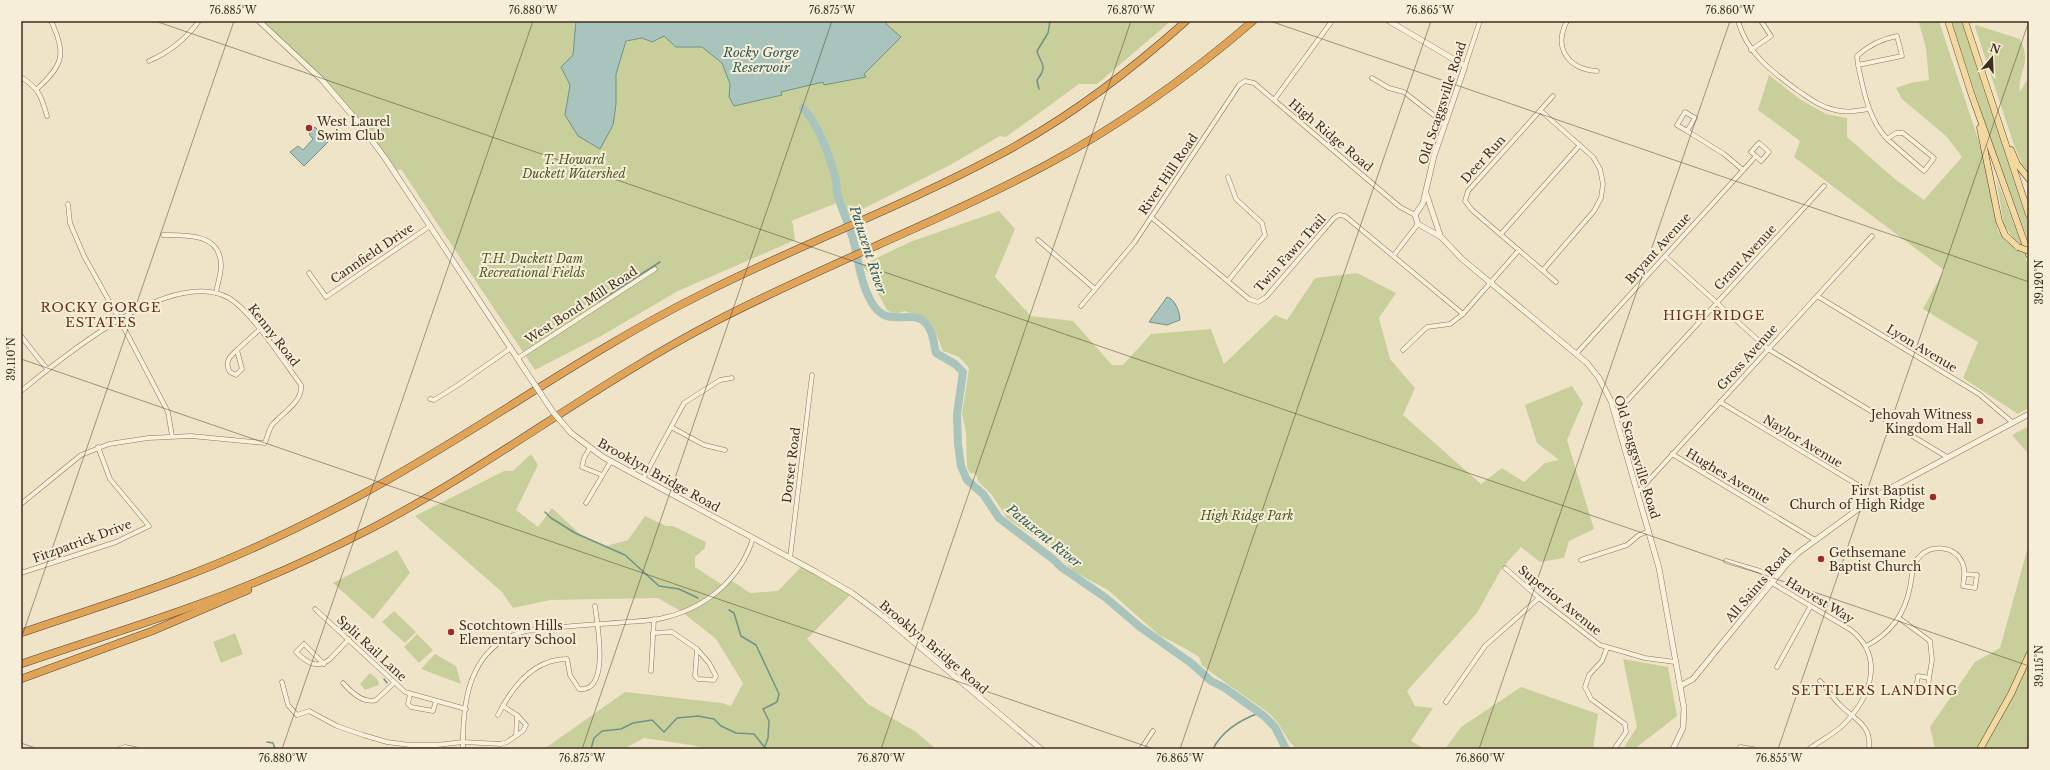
<svg xmlns="http://www.w3.org/2000/svg" width="2050" height="770" font-family="'Libre Baskerville',serif">
<style>
.green{fill:#c9cf9b}
.water{fill:#a9c4bc;stroke:#6f938a}
.lines{fill:none;stroke-linecap:round;stroke-linejoin:round}
.stream{stroke:#6f938a;stroke-width:1.5}
.river{stroke:#a9c4bc;stroke-width:8}
.minor-casing{stroke:#8d765c;stroke-width:5}
.tertiary-casing{stroke:#8d765c;stroke-width:6}
.primary-casing{stroke:#5b4430;stroke-width:7}
.motorway-casing{stroke:#5b4430;stroke-width:8}
.minor{stroke:#faf1dc;stroke-width:4}
.tertiary{stroke:#faf1dc;stroke-width:5}
.primary{stroke:#f3d9a0;stroke-width:6}
.motorway{stroke:#e0a458;stroke-width:7}
.tertiary-bridge-casing{stroke:#8d765c;stroke-width:6;stroke-linecap:butt}
.primary-bridge-casing{stroke:#5b4430;stroke-width:7;stroke-linecap:butt}
.tertiary-bridge{stroke:#faf1dc;stroke-width:5}
.primary-bridge{stroke:#f3d9a0;stroke-width:6}
.ticks{fill:none;stroke:#3d2e20;stroke-width:1;stroke-opacity:0.45}
.poi-dot{fill:#9e2a2b;stroke:#f7eed8;stroke-width:1.5}
.labels{text-anchor:middle;dominant-baseline:central;stroke-width:4;stroke-linejoin:round;paint-order:stroke}
.street-label{font-size:12px;fill:#3d2e20;stroke:#f7eed8}
.poi-label{font-size:12px;fill:#3d2e20;stroke:#f7eed8;text-anchor:start}
.park-label{font-size:12px;font-style:italic;fill:#4d5a26;stroke:#f7eed8}
.water-label{font-size:13px;font-style:italic;fill:#2f5d5a;stroke:#f7eed8}
.neighbourhood-label{font-size:13px;letter-spacing:1px;fill:#6b2e1e;stroke:#f7eed8}
.neatline{fill:none;stroke:#3d2e20;stroke-width:1.5}
.ticks-label{font-size:10px;text-anchor:middle;fill:#3d2e20}
</style>
<rect width="100%" height="100%" fill="#f0e4c8"/>
<g class="green">
<path d="M 259,21 L 1171,21 L 1097,84 L 1079,84 L 1006,137 L 1000,136 L 950,165 L 845,218 L 837,203 L 791,221 L 793,224 L 795,240 L 678,291 L 601,336 L 535,370 L 401,169 L 394,172 L 347,108 Z"/>
<path d="M 1929,21 L 1939,21 L 1985,160 L 1998,231 L 2008,243 L 2024,252 L 2029,269 L 2029,408 L 2018,414 L 1963,378 L 1978,342 L 1923,309 L 1944,270 L 1794,157 L 1800,141 L 1758,110 L 1769,75 L 1801,100 L 1826,114 L 1847,118 L 1847,137 L 1896,180 L 1924,200 L 1962,157 L 1947,137 L 1902,99 L 1896,88 L 1910,83 L 1929,80 L 1926,48 L 1919,23 Z"/>
<path d="M 1951,21 L 1962,21 L 2029,224 L 2029,243 L 1991,140 Z"/>
<path d="M 1976,25 L 2020,39 C 2033,65 2017,71 2020,92 L 2029,77 L 2029,173 L 2022,164 L 2013,142 L 1975,27 Z"/>
<path d="M 1996,178 L 2022,245 L 2015,240 L 2004,225 Z"/>
<path d="M 999,211 L 1015,229 L 995,277 L 1031,316 L 1073,321 L 1112,365 L 1123,365 L 1151,334 L 1211,329 L 1224,364 L 1275,315 L 1287,320 L 1315,278 L 1357,273 L 1396,293 L 1379,318 L 1390,359 L 1415,388 L 1403,415 L 1481,484 L 1502,468 L 1524,482 L 1545,463 L 1559,460 L 1537,443 L 1525,405 L 1572,386 L 1583,403 L 1567,440 L 1594,529 L 1569,541 L 1564,558 L 1540,562 L 1521,547 L 1502,568 L 1477,613 L 1407,691 L 1415,706 L 1433,708 L 1411,741 L 1425,749 L 1297,749 L 1289,741 L 1278,723 L 1270,714 L 1212,673 L 1202,665 L 1199,657 L 1188,650 L 1159,635 L 1108,590 L 1073,571 L 1057,552 L 1007,518 L 992,495 L 978,481 L 976,474 L 970,473 L 967,467 L 966,432 L 962,414 L 969,368 L 959,357 L 943,351 L 933,326 L 927,319 L 905,311 L 894,314 L 887,310 L 876,290 L 880,288 L 862,265 L 910,242 Z"/>
<path d="M 2029,426 L 2029,455 L 2012,435 Z"/>
<path d="M 531,454 L 538,465 L 516,510 L 538,527 L 552,508 L 581,535 L 606,546 L 628,540 L 645,516 L 666,526 L 673,526 L 706,542 L 705,548 L 695,557 L 695,567 L 724,586 L 731,580 L 750,593 L 778,591 L 803,565 L 852,593 L 807,639 L 868,704 L 916,732 L 936,749 L 708,749 L 691,745 L 644,738 L 624,749 L 544,749 L 625,692 L 722,703 L 731,706 L 743,683 L 716,639 L 682,612 L 658,598 L 550,600 L 513,608 L 502,592 L 415,516 L 504,471 L 513,471 Z"/>
<path d="M 2029,543 L 2029,749 L 1935,749 L 1930,727 L 1975,662 L 2000,648 Z"/>
<path d="M 397,550 L 410,573 L 373,619 L 333,583 Z"/>
<path d="M 394,611 L 416,632 L 405,643 L 382,622 Z"/>
<path d="M 235,633 L 243,654 L 221,663 L 213,642 Z"/>
<path d="M 417,634 L 433,650 L 419,663 L 404,647 Z"/>
<path d="M 435,654 L 456,666 L 461,684 L 421,669 Z"/>
<path d="M 1623,659 L 1668,667 L 1677,716 L 1637,747 L 1637,749 L 1623,749 L 1637,727 Z"/>
<path d="M 370,673 L 378,680 L 379,685 L 365,690 L 360,684 Z"/>
<path d="M 1521,687 L 1598,714 L 1593,749 L 1445,749 L 1461,727 Z"/>
</g>
<g class="water">
<path d="M 576,21 L 887,21 L 886,24 L 901,37 L 864,74 L 866,77 L 824,85 L 823,82 L 781,92 L 782,95 L 734,106 L 729,97 L 730,84 L 722,63 L 702,47 L 676,47 L 664,36 L 652,42 L 642,38 L 626,41 L 616,74 L 616,104 L 613,125 L 600,149 L 578,136 L 565,115 L 570,85 L 561,67 L 573,55 Z"/>
<path d="M 315,127 L 329,141 L 304,166 L 290,152 L 298,146 L 303,150 L 313,139 L 309,134 Z"/>
<path d="M 1167,297 C 1175,299 1180,312 1180,320 L 1167,325 L 1149,322 Z"/>
</g>
<g class="lines">
<g class="stream">
<path d="M 1039,89 L 1037,81 C 1038,77 1041,76 1042,72 C 1046,65 1038,58 1037,51 L 1048,33 L 1050,21"/>
<path d="M 599,301 L 660,262"/>
<path d="M 545,512 L 551,518 L 575,533 L 625,555 L 659,586 L 679,589 L 698,598"/>
<path d="M 729,610 L 734,613 L 741,636 L 756,645 L 779,694 L 777,702 L 763,709 L 769,721 L 768,738 L 765,746"/>
<path d="M 384,679 L 387,683"/>
<path d="M 267,742 L 273,743 L 275,749"/>
<path d="M 591,749 L 594,738 L 602,731 L 621,729 L 633,723 L 652,720 L 664,732 L 677,718 L 698,716 L 714,719 L 721,726 L 736,733 L 754,734 L 766,749"/>
<path d="M 1213,749 C 1222,731 1240,720 1259,713"/>
<path d="M 2027,749 L 2029,742"/>
</g>
<path class="river" d="M 803,108 C 820,128 830,156 836,181 C 837,186 836,192 838,196 C 842,211 849,224 853,239 C 859,261 860,283 872,303 C 890,334 918,300 931,332 C 934,339 934,346 936,353 L 955,364 L 963,372 L 957,414 L 958,444 L 961,466 L 967,480 L 983,494 L 999,518 L 1053,559 L 1061,567 L 1106,598 L 1140,627 L 1191,663 L 1211,681 L 1225,688 L 1264,716 L 1275,727 L 1286,749"/>
<defs>
<g id="minor">
<path d="M 1332,21 L 1274,100 L 1400,207 L 1415,215"/>
<path d="M 1567,21 C 1553,48 1568,69 1597,71"/>
<path d="M 1738,21 C 1747,53 1771,71 1797,90 C 1809,98 1820,107 1835,110 C 1846,113 1857,111 1868,109"/>
<path d="M 1751,50 L 1771,36 L 1761,21"/>
<path d="M 149,61 C 170,52 185,40 199,21"/>
<path d="M 1858,65 L 1857,56 C 1869,45 1881,39 1897,36 L 1902,56 L 1858,65 C 1864,92 1868,118 1887,139 L 1896,133 L 1903,133 L 1934,158 L 1924,171 L 1887,139"/>
<path d="M 1465,66 L 1480,21"/>
<path d="M 21,77 C 39,89 41,95 47,116"/>
<path d="M 1372,78 L 1389,88 L 1404,92 L 1445,124"/>
<path d="M 37,89 C 63,65 67,54 51,21"/>
<path d="M 1553,96 L 1468,191 L 1465,201 L 1472,210 L 1556,282"/>
<path d="M 1541,111 L 1593,157 L 1600,169 L 1603,184 L 1601,198 L 1594,211 L 1543,270"/>
<path d="M 1687,131 L 1677,125 L 1685,112 L 1695,118 L 1687,131 L 1724,154 L 1743,170"/>
<path d="M 68,204 L 70,223 L 84,256 L 123,326 L 168,412 L 172,436"/>
<path d="M 1151,217 L 1249,299 L 1258,302 L 1266,297 L 1334,218 L 1339,215 L 1345,216 L 1463,314"/>
<path d="M 1501,234 L 1580,145"/>
<path d="M 163,235 C 186,235 221,233 221,266 C 221,275 217,285 216,293"/>
<path d="M 1038,240 L 1095,289"/>
<path d="M 1394,255 L 1418,224"/>
<path d="M 1665,256 L 1768,349 L 1947,457"/>
<path d="M 309,273 L 326,297 L 430,226"/>
<path d="M 1228,281 L 1265,235 L 1262,223 L 1236,199 L 1228,177"/>
<path d="M 1817,296 L 1979,394 L 2012,422"/>
<path d="M 1081,306 L 1134,243 L 1239,85 L 1245,81 L 1254,83 L 1274,100"/>
<path d="M 21,336 L 47,369"/>
<path d="M 237,350 L 242,369 L 236,375 L 230,372 C 224,362 230,356 237,350 Z"/>
<path d="M 237,350 L 259,330"/>
<path d="M 1403,350 L 1427,327 L 1450,324 L 1463,314 L 1519,250"/>
<path d="M 1576,354 L 1756,156 L 1761,161 L 1769,152 L 1759,143 L 1751,152 L 1756,156"/>
<path d="M 518,358 L 655,269"/>
<path d="M 21,391 C 64,356 172,266 229,298 C 252,312 284,362 301,385 C 303,402 282,413 272,425 C 269,430 267,437 265,443 L 191,436 L 148,438 L 109,444 L 81,455 L 21,504"/>
<path d="M 430,399 L 434,400 L 458,385 L 511,348"/>
<path d="M 1720,402 L 1876,496"/>
<path d="M 1615,414 L 1824,186"/>
<path d="M 671,427 L 704,445 L 725,450"/>
<path d="M 590,448 L 584,458 L 582,467 L 602,475"/>
<path d="M 1672,454 L 1815,540"/>
<path d="M 643,479 L 684,403 L 720,380 L 732,378"/>
<path d="M 1638,492 L 1872,236"/>
<path d="M 586,503 L 611,461"/>
<path d="M 790,558 L 812,375"/>
<path d="M 1581,560 L 1627,545 L 1639,535 L 1649,531"/>
<path d="M 1726,561 L 1760,571 L 1774,581"/>
<path d="M 1505,568 L 1539,598 L 1600,645 L 1645,658 L 1675,662"/>
<path d="M 21,573 L 116,542 L 149,526 L 110,479 L 98,447"/>
<path d="M 1772,583 L 1851,630 C 1886,658 1870,699 1842,726 C 1832,735 1820,741 1809,749"/>
<path d="M 315,609 L 405,692 L 466,709"/>
<path d="M 1899,618 L 1930,641 L 1932,660 L 1929,678 L 1918,676 L 1916,689 L 1928,690 L 1929,678"/>
<path d="M 653,633 L 672,632 L 697,649"/>
<path d="M 1866,646 C 1890,634 1905,614 1910,587 C 1912,577 1912,564 1920,556 C 1932,544 1955,546 1962,562 C 1966,569 1964,578 1963,586 L 1975,588 L 1977,575 L 1964,574"/>
<path d="M 1607,648 L 1602,661 L 1589,675 L 1585,687 L 1591,699 L 1625,724 L 1626,732 L 1615,748"/>
<path d="M 697,649 L 709,663 L 716,676 L 714,680 L 698,679 L 695,676 Z"/>
<path d="M 324,664 L 304,644 L 296,652 C 306,662 317,670 330,659 L 349,639"/>
<path d="M 1777,667 L 1810,607"/>
<path d="M 651,671 L 654,619"/>
<path d="M 1820,681 C 1827,689 1833,698 1840,705 C 1855,720 1872,725 1869,749"/>
<path d="M 282,682 L 288,705 L 297,715 L 309,711 L 337,726 L 363,735 L 387,742 L 410,745 L 437,745 L 463,742 L 501,744 L 507,742 L 523,731 L 526,725 L 518,716 L 503,706"/>
<path d="M 343,683 C 351,692 363,704 376,700 L 394,683"/>
<path d="M 410,694 L 408,704 L 411,707 L 433,711 L 436,701"/>
<path d="M 1446,702 L 1485,646 L 1539,598"/>
<path d="M 498,715 C 512,687 533,659 567,659 L 570,675 L 579,689 C 611,693 597,623 595,606"/>
<path d="M 516,736 L 517,715"/>
<path d="M 119,749 L 125,747 L 135,749"/>
<path d="M 463,749 C 462,699 470,645 526,631 C 560,626 593,625 627,622 C 640,621 654,621 667,617 C 707,607 741,578 753,538"/>
<path d="M 1141,749 L 1153,731"/>
<path d="M 1739,749 L 1740,747 L 1753,749"/>
</g>
<g id="tertiary">
<path d="M 259,21 L 322,80 L 359,123 L 385,158 L 525,370"/>
<path d="M 1389,21 L 1465,66 L 1434,156 L 1423,203 L 1415,215 L 1418,224 L 1441,237 L 1462,259 L 1587,363 L 1599,378 L 1611,401 L 1659,568 L 1684,708 L 1683,728 L 1673,749"/>
<path d="M 1426,193 L 1440,235"/>
<path d="M 571,433 L 603,457 L 816,572 L 852,593 L 883,616 L 1041,749"/>
<path d="M 1680,686 L 1693,679 L 1787,564 L 1798,553 L 1876,496 L 2029,414"/>
</g>
<g id="primary">
<path d="M 1948,21 L 1971,93 L 2029,255"/>
<path d="M 1965,21 L 2029,215"/>
<path d="M 1980,128 L 1999,221 L 2005,235 L 2018,247"/>
<path d="M 2011,150 L 2017,164 L 2029,179"/>
<path d="M 1980,749 L 2011,694 L 2029,655"/>
</g>
<g id="motorway">
<path d="M 21,633 C 73,615 126,599 178,579 C 240,556 301,527 359,496 C 476,433 583,353 702,294 C 799,245 901,207 997,156 C 1066,120 1128,73 1186,21"/>
<path d="M 21,664 C 76,645 132,628 188,608 C 251,586 314,558 374,527 C 492,465 598,382 716,321 C 824,265 939,222 1046,165 C 1121,125 1189,76 1253,21"/>
<path d="M 21,679 L 152,631 L 248,590"/>
</g>
</defs>
<use href="#minor" class="minor-casing"/>
<use href="#tertiary" class="tertiary-casing"/>
<use href="#primary" class="primary-casing"/>
<use href="#motorway" class="motorway-casing"/>
<use href="#minor" class="minor"/>
<use href="#tertiary" class="tertiary"/>
<use href="#primary" class="primary"/>
<use href="#motorway" class="motorway"/>
<defs>
<path id="tertiary-bridge" d="M 525,370 L 553,412 L 571,433"/>
<path id="primary-bridge" d="M 2018,247 L 2029,251"/>
</defs>
<use href="#tertiary-bridge" class="tertiary-bridge-casing"/>
<use href="#primary-bridge" class="primary-bridge-casing"/>
<use href="#tertiary-bridge" class="tertiary-bridge"/>
<use href="#primary-bridge" class="primary-bridge"/>
</g>
<path class="ticks" d="M 155,21 L 2029,666M 1270,21 L 2029,282M 21,359 L 1154,749M 21,639 L 234,21M 21,743 L 38,749M 282,749 L 533,21M 582,749 L 832,21M 881,749 L 1131,21M 1180,749 L 1431,21M 1479,749 L 1730,21M 1778,749 L 2029,21"/>
<g class="poi-dot">
<circle cx="309" cy="128" r="4"/>
<circle cx="1980" cy="421" r="4"/>
<circle cx="1933" cy="497" r="4"/>
<circle cx="1821" cy="559" r="4"/>
<circle cx="451" cy="632" r="4"/>
</g>
<g class="labels">
<g class="street-label">
<text transform="translate(1442 103) rotate(-72)">Old Scaggsville Road</text>
<text transform="translate(1331 135) rotate(40)">High Ridge Road</text>
<text transform="translate(1483 159) rotate(-48)">Deer Run</text>
<text transform="translate(1168 174) rotate(-56)">River Hill Road</text>
<text transform="translate(1658 248) rotate(-48)">Bryant Avenue</text>
<text transform="translate(372 253) rotate(-34)">Cannfield Drive</text>
<text transform="translate(1290 253) rotate(-48)">Twin Fawn Trail</text>
<text transform="translate(1745 257) rotate(-47)">Grant Avenue</text>
<text transform="translate(581 305) rotate(-33)">West Bond Mill Road</text>
<text transform="translate(274 335) rotate(52)">Kenny Road</text>
<text transform="translate(1922 348) rotate(31)">Lyon Avenue</text>
<text transform="translate(1747 357) rotate(-48)">Gross Avenue</text>
<text transform="translate(1803 441) rotate(31)">Naylor Avenue</text>
<text transform="translate(1637 457) rotate(73)">Old Scaggsville Road</text>
<text transform="translate(791 465) rotate(-83)">Dorset Road</text>
<text transform="translate(659 475) rotate(29)">Brooklyn Bridge Road</text>
<text transform="translate(1728 476) rotate(31)">Hughes Avenue</text>
<text transform="translate(82 541) rotate(-20)">Fitzpatrick Drive</text>
<text transform="translate(1758 585) rotate(-49)">All Saints Road</text>
<text transform="translate(1560 600) rotate(39)">Superior Avenue</text>
<text transform="translate(1820 600) rotate(31)">Harvest Way</text>
<text transform="translate(934 647) rotate(40)">Brooklyn Bridge Road</text>
<text transform="translate(372 648) rotate(43)">Split Rail Lane</text>
</g>
<g class="poi-label">
<text x="317" y="121">West Laurel<tspan x="317" dy="14">Swim Club</tspan></text>
<text x="1972" y="414" text-anchor="end">Jehovah Witness<tspan x="1972" dy="14">Kingdom Hall</tspan></text>
<text x="1925" y="490" text-anchor="end">First Baptist<tspan x="1925" dy="14">Church of High Ridge</tspan></text>
<text x="1829" y="552">Gethsemane<tspan x="1829" dy="14">Baptist Church</tspan></text>
<text x="459" y="625">Scotchtown Hills<tspan x="459" dy="14">Elementary School</tspan></text>
</g>
<g class="park-label">
<text x="574" y="159">T. Howard<tspan x="574" dy="14">Duckett Watershed</tspan></text>
<text x="532" y="258">T.H. Duckett Dam<tspan x="532" dy="14">Recreational Fields</tspan></text>
<text x="1247" y="515">High Ridge Park</text>
</g>
<g class="water-label">
<text x="761" y="52">Rocky Gorge<tspan x="761" dy="15">Reservoir</tspan></text>
<text transform="translate(868 250) rotate(72)">Patuxent River</text>
<text transform="translate(1044 536) rotate(39)">Patuxent River</text>
</g>
<g class="neighbourhood-label">
<text x="101" y="307">ROCKY GORGE<tspan x="101" dy="15">ESTATES</tspan></text>
<text x="1714" y="315">HIGH RIDGE</text>
<text x="1875" y="690">SETTLERS LANDING</text>
</g>
</g>
<rect width="2050" height="770" fill="none" stroke="#f7eed8" stroke-width="44"/>
<g transform="translate(1992 58) rotate(19)" stroke="#f7eed8" stroke-width="3" paint-order="stroke">
<path d="M0-3L7 15L0 10L-7 15Z" fill="#3d2e20"/>
<text y="-6" font-size="11" font-weight="bold" text-anchor="middle" fill="#3d2e20">N</text>
</g>
<rect x="22" y="22" width="2006" height="726" class="neatline"/>
<g class="ticks-label">
<text x="233" y="14">76.885°W</text>
<text x="533" y="14">76.880°W</text>
<text x="832" y="14">76.875°W</text>
<text x="1131" y="14">76.870°W</text>
<text x="1430" y="14">76.865°W</text>
<text x="1730" y="14">76.860°W</text>
<text transform="translate(2039 282) rotate(-90)" y="4">39.120°N</text>
<text transform="translate(11 359) rotate(-90)" y="4">39.110°N</text>
<text transform="translate(2039 666) rotate(-90)" y="4">39.115°N</text>
<text x="283" y="762">76.880°W</text>
<text x="582" y="762">76.875°W</text>
<text x="881" y="762">76.870°W</text>
<text x="1180" y="762">76.865°W</text>
<text x="1480" y="762">76.860°W</text>
<text x="1779" y="762">76.855°W</text>
</g>
</svg>
